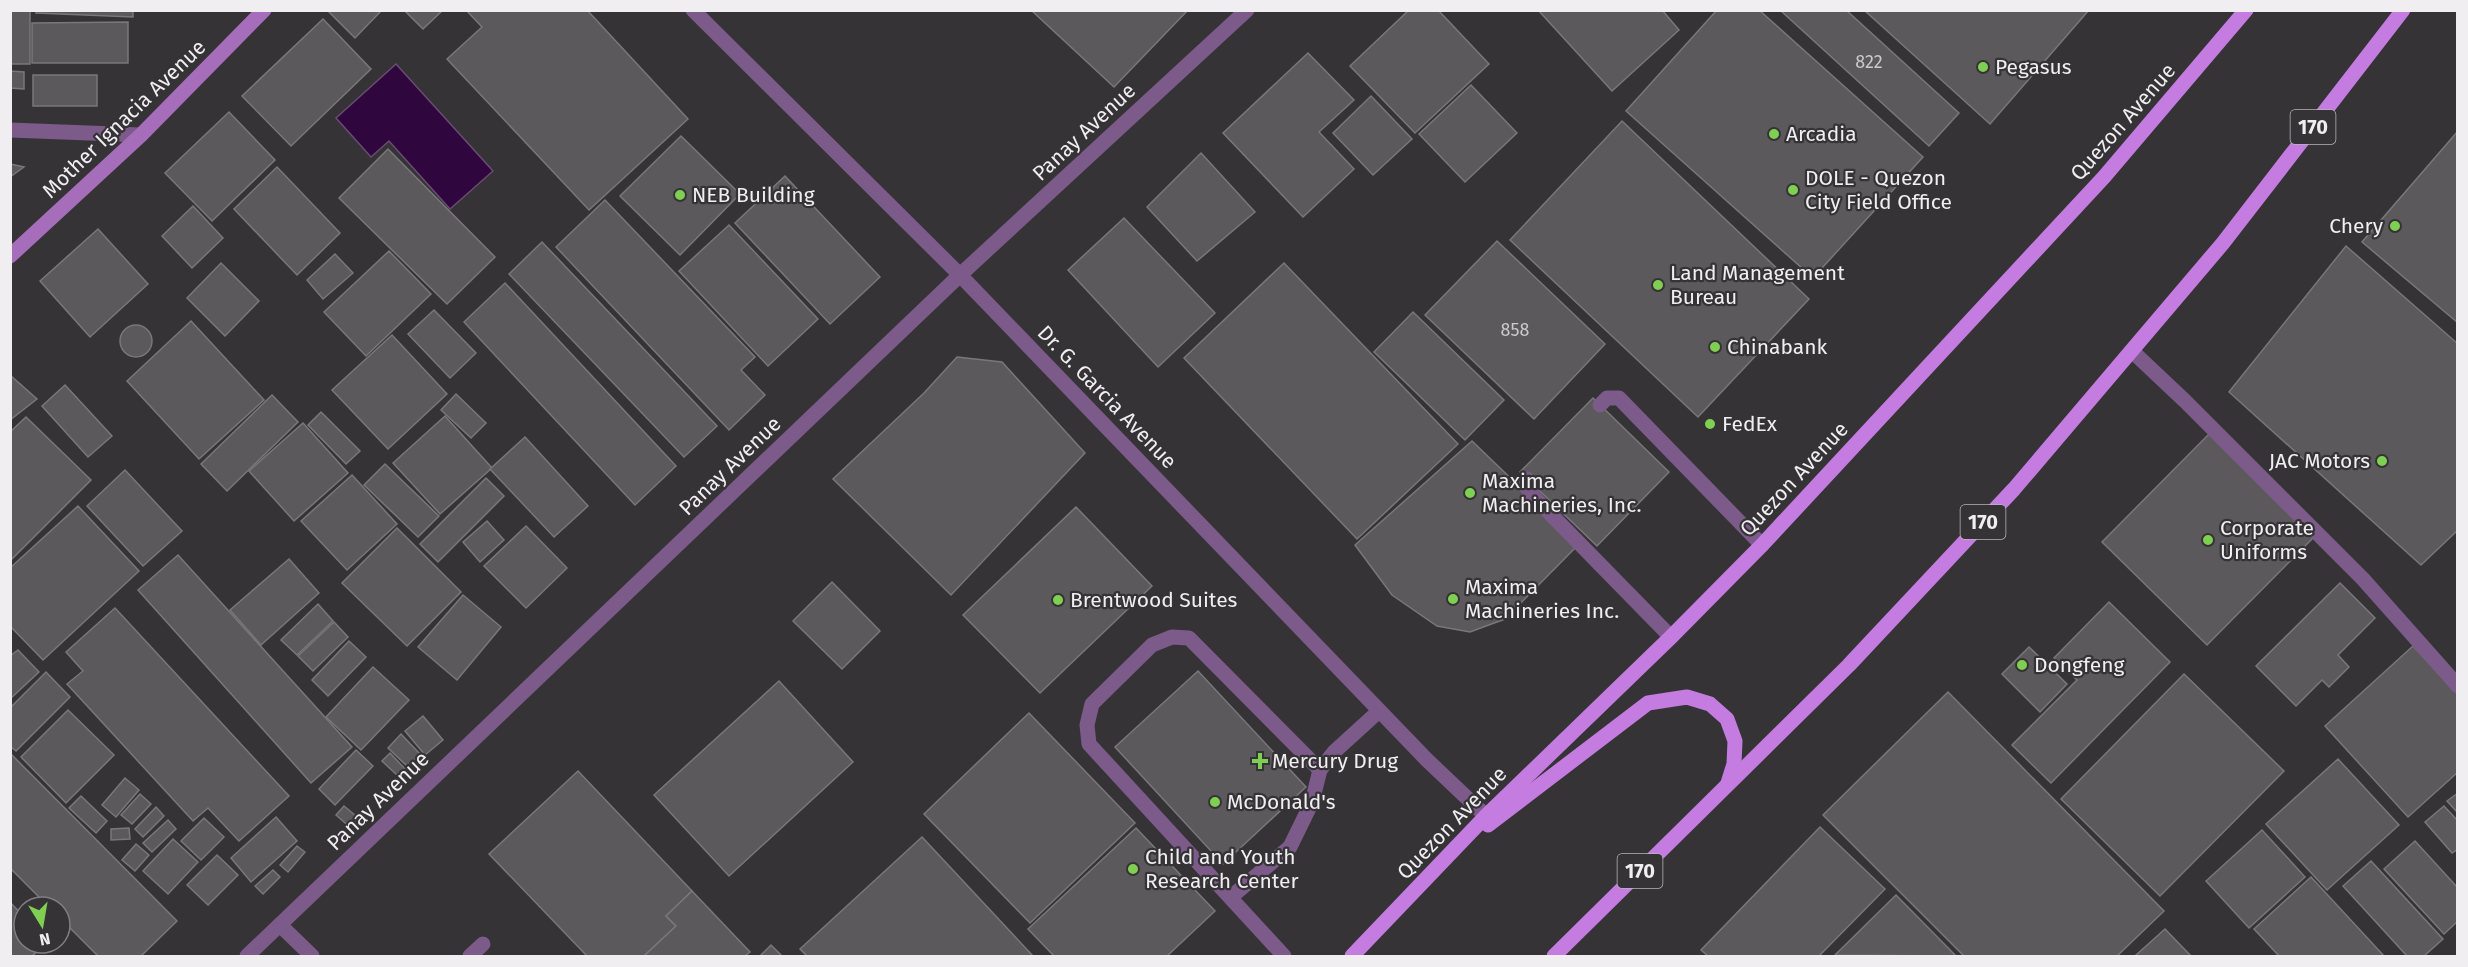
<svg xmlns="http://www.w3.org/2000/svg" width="2468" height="967" font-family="'Fira Sans',sans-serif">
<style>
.water{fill:#2f063d;stroke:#694c73;stroke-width:1.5}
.building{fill:#5b595c;stroke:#7a777b;stroke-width:1.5}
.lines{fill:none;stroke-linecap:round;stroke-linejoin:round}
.service{stroke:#7c5a8a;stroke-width:15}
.minor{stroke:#7c5a8a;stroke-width:15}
.secondary{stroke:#a56dba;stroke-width:15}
.primary{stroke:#c47ce0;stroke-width:15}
.poi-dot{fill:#7fd052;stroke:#353336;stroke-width:2}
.labels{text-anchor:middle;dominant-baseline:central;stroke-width:4.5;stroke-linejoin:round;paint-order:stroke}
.number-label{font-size:18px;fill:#cbc9cc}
.shield{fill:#353336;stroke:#b8b6b9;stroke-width:1.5}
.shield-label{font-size:20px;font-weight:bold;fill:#f0eef1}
.poi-label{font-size:21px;fill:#f0eef1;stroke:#353336;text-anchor:start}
.street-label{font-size:21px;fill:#f0eef1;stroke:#353336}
</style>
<rect width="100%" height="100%" fill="#353336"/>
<path class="water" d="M 396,64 L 493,171 L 450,209 L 389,141 L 371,157 L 336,118 Z"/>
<g class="building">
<rect x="10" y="10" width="20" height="54"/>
<path d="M 36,10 L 133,10 L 133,17 L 36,13 Z"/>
<path d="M 327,10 L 382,10 L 355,38 Z"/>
<path d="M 404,10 L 443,10 L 423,29 Z"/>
<path d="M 466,10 L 587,10 L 688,119 L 589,210 L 447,59 L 482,27 Z"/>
<path d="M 1031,10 L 1188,10 L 1114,87 Z"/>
<path d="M 1409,10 L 1438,10 L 1489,64 L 1415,133 L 1350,66 Z"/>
<path d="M 1538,10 L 1662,10 L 1679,30 L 1612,91 Z"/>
<path d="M 1717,10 L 1759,10 L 1923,157 L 1813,278 L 1626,111 Z"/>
<path d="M 1780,10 L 1846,10 L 1959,113 L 1929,146 Z"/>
<path d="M 1864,10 L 2089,10 L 1990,124 Z"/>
<path d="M 323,19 L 371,69 L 291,146 L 242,96 Z"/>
<path d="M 128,22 L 128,63 L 32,63 L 32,23 Z"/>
<path d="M 1308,53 L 1354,100 L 1319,132 L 1354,169 L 1303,217 L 1223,133 Z"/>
<path d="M 10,71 L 24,72 L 24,89 L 10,88 Z"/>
<rect x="33" y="75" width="64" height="31"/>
<path d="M 1471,85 L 1517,133 L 1465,182 L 1419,134 Z"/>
<path d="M 1371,96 L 1412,139 L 1373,175 L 1333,133 Z"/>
<path d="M 229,112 L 275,160 L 212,221 L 165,173 Z"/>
<path d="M 1622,121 L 1809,299 L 1698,417 L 1510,240 Z"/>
<path d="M 2458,131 L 2458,323 L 2362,242 Z"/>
<path d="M 681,136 L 740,194 L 680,255 L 620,196 Z"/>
<path d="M 388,149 L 495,257 L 447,304 L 339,198 Z"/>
<path d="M 1201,153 L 1255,212 L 1197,261 L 1147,207 Z"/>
<path d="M 10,164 L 24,167 L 10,177 Z"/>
<path d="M 277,167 L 340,233 L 297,275 L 234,209 Z"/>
<path d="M 785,176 L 880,277 L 830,324 L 735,223 Z"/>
<path d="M 605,200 L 755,357 L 741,370 L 765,395 L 729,430 L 556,247 Z"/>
<path d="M 193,206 L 223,238 L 192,268 L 162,236 Z"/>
<path d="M 1124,218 L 1215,313 L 1158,367 L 1068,270 Z"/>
<path d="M 729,225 L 818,319 L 768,366 L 679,271 Z"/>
<path d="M 98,229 L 148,284 L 90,337 L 40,281 Z"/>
<path d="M 1497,241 L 1605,344 L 1534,419 L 1425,315 Z"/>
<path d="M 542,242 L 717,426 L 684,457 L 509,274 Z"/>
<path d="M 2346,246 L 2458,344 L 2458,530 L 2421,565 L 2229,392 Z"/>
<path d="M 389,251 L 431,294 L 366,356 L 324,312 Z"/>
<path d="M 335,254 L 353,273 L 323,299 L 307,280 Z"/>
<path d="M 221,263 L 259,301 L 225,336 L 187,298 Z"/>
<path d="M 1284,263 L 1458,444 L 1357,539 L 1184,358 Z"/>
<path d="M 505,283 L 676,466 L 635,505 L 464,322 Z"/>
<path d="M 434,310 L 476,353 L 450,378 L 408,334 Z"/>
<path d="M 1413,312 L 1504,400 L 1465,440 L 1374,352 Z"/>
<path d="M 191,321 L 264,400 L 199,459 L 127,381 Z"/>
<circle cx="136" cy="341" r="16"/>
<path d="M 392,335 L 447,394 L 388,449 L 332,390 Z"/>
<path d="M 957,357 L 1002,362 L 1085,453 L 951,595 L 833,479 L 924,393 Z"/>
<path d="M 10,375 L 37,399 L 10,420 Z"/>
<path d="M 65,385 L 112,436 L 88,457 L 42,406 Z"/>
<path d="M 456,394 L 486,423 L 471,438 L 441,410 Z"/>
<path d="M 272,395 L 298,422 L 227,491 L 201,464 Z"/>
<path d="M 1593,398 L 1669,472 L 1597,546 L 1520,472 Z"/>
<path d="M 321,412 L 360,451 L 346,464 L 308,425 Z"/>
<path d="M 445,416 L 492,468 L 440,514 L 393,463 Z"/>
<path d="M 26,417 L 91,480 L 10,561 L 10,432 Z"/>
<path d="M 303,423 L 348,473 L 294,521 L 249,471 Z"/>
<path d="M 2209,434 L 2314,537 L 2207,645 L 2102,542 Z"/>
<path d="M 525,437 L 588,506 L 554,537 L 490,469 Z"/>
<path d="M 1472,441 L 1579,544 L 1505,619 L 1470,632 L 1437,626 L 1392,595 L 1355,545 Z"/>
<path d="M 385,464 L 439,516 L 418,537 L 364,485 Z"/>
<path d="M 125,470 L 182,531 L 143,566 L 87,506 Z"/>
<path d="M 352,475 L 397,524 L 347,570 L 301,521 Z"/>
<path d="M 486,478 L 504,496 L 438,562 L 420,544 Z"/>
<path d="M 78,506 L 139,571 L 43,660 L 10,626 L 10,568 Z"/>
<path d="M 1076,507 L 1152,586 L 1040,693 L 963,615 Z"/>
<path d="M 487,521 L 504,540 L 480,562 L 463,542 Z"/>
<path d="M 526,526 L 567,568 L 526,608 L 484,566 Z"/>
<path d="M 397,528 L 461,592 L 407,646 L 342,583 Z"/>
<path d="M 178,555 L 352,747 L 311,783 L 138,590 Z"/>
<path d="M 289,559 L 319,593 L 261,645 L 230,610 Z"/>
<path d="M 832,582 L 880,631 L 842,669 L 793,621 Z"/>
<path d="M 2340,583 L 2375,618 L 2338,655 L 2349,667 L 2329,687 L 2322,680 L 2296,706 L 2256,666 Z"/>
<path d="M 463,595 L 501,627 L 457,680 L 418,647 Z"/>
<path d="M 2109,602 L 2170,662 L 2051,783 L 2012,745 L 2077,680 L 2054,658 Z"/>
<path d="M 318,604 L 333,621 L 297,655 L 281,640 Z"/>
<path d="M 115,608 L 289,796 L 239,841 L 208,808 L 193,821 L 67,684 L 83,671 L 66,652 Z"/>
<path d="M 334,622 L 348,637 L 313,671 L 298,656 Z"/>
<path d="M 349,641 L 366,657 L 328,696 L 312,680 Z"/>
<path d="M 2413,646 L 2458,694 L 2458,772 L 2408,817 L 2325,726 Z"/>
<path d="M 2029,647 L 2067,684 L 2040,712 L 2002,674 Z"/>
<path d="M 18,650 L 39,672 L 10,699 L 10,656 Z"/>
<path d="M 373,667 L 409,700 L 361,750 L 326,717 Z"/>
<path d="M 1198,671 L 1306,787 L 1223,864 L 1115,747 Z"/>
<path d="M 46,672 L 70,697 L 16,751 L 10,746 L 10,708 Z"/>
<path d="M 2184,674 L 2284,771 L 2160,896 L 2061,799 Z"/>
<path d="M 779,681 L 853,762 L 729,876 L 654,795 Z"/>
<path d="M 1948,692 L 2164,911 L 2117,956 L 1964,956 L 1823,815 Z"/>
<path d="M 68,710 L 114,755 L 66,803 L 21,757 Z"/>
<path d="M 1029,713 L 1135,823 L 1030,923 L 924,814 Z"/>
<path d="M 423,716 L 443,740 L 425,755 L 405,731 Z"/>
<path d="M 401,734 L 420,754 L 408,767 L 388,748 Z"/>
<path d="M 356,750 L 373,766 L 335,805 L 319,789 Z"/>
<path d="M 10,753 L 177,921 L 141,956 L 98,956 L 60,918 L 60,907 L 49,907 L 10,868 Z"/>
<path d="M 390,753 L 406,770 L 399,777 L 382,761 Z"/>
<path d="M 2338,759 L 2399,825 L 2327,890 L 2266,824 Z"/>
<path d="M 578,771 L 692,891 L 666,916 L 676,926 L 644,956 L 587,956 L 489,854 Z"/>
<path d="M 125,778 L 139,790 L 116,817 L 102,805 Z"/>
<path d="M 2458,793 L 2458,813 L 2447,801 Z"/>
<path d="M 140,794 L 151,804 L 132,824 L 121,815 Z"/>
<path d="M 81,796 L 107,821 L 96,833 L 69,808 Z"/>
<path d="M 344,806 L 362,821 L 353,830 L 336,815 Z"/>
<path d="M 2444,806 L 2458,821 L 2458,849 L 2452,853 L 2425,822 Z"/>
<path d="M 156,807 L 164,816 L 143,837 L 135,829 Z"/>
<path d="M 276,817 L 297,841 L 251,882 L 231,858 Z"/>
<path d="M 204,818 L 224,837 L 201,860 L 181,841 Z"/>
<path d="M 168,820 L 176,829 L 152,852 L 143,843 Z"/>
<path d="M 1820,827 L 1885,889 L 1819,956 L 1708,956 L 1701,950 Z"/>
<path d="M 129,828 L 130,839 L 111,840 L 111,829 Z"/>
<path d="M 1136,828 L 1215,911 L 1167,956 L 1054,956 L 1028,929 Z"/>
<path d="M 2262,830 L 2305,877 L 2249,928 L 2206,881 Z"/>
<path d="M 922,837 L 1033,956 L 807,956 L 800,949 Z"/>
<path d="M 173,839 L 198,862 L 168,894 L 143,871 Z"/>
<path d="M 2415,841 L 2458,888 L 2458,921 L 2444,934 L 2384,869 Z"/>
<path d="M 136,844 L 149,855 L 135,871 L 122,860 Z"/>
<path d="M 297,846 L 305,852 L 288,872 L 280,865 Z"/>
<path d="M 217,855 L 238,875 L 208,905 L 187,885 Z"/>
<path d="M 2371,861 L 2443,939 L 2424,956 L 2407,956 L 2343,886 Z"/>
<path d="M 273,870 L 280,877 L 263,894 L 255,886 Z"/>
<path d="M 2311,877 L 2384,956 L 2279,956 L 2254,929 Z"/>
<path d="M 692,891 L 750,952 L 745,956 L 644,956 L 676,926 L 666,916 Z"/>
<path d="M 1896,895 L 1956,956 L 1835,955 Z"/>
<path d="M 10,902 L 24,917 L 24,943 L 47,943 L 32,956 L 10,956 Z"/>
<path d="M 2165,929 L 2191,956 L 2135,956 Z"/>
<path d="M 771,945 L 782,956 L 760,956 Z"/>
</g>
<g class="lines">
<g class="service">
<path d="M 1600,405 L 1607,398 L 1619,398 L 1762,545"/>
<path d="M 1527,479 L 1526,486 L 1531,494 L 1671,637"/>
<path d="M 1231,897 L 1290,847 L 1312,802 L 1320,770 L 1334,752 L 1379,711"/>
<path d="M 280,925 L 312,956"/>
<path d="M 470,956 L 483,944"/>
<path d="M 1284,956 L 1089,744 L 1087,725 L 1092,704 L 1152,645 L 1172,637 L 1189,638 L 1320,770"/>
</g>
<g class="minor">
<path d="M 693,10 L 960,275 L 1426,759 L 1486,816"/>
<path d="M 10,130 L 141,135"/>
<path d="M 2132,351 L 2185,401 L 2363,579 L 2458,686"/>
<path d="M 247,956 L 960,275 L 1247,10"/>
</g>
<path class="secondary" d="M 10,256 L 141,135 L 264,10"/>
<g class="primary">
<path d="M 1488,825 L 1648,703 L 1687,697 L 1710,704 L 1727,719 L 1735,741 L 1734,764 L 1728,783"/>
<path d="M 1352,956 L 1486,816 L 1671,637 L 1762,545 L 2104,177 L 2246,10"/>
<path d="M 1554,956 L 1849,665 L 2014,489 L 2223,243 L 2403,10"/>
</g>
</g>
<g class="poi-dot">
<circle cx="1983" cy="67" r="6"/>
<circle cx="1774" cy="134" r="6"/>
<circle cx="1793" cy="190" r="6"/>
<circle cx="680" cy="195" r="6"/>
<circle cx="2395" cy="226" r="6"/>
<circle cx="1658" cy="285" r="6"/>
<circle cx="1715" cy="347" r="6"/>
<circle cx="1710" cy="424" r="6"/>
<circle cx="2382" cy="461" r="6"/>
<circle cx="1470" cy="493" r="6"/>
<circle cx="2208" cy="540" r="6"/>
<circle cx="1453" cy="599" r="6"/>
<circle cx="1058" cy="600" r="6"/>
<circle cx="2022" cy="665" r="6"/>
<path d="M1257 752h6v6h6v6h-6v6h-6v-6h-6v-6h6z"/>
<circle cx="1215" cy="802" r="6"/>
<circle cx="1133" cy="869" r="6"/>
</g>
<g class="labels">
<g class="number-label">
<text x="1869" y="62">822</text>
<text x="1515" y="330">858</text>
</g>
<g class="shield">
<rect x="2290.5" y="110" width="45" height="34" rx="4.5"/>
<rect x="1960.5" y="505" width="45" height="34" rx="4.5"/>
<rect x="1617.5" y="854" width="45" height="34" rx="4.5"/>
</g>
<g class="shield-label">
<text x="2313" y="127">170</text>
<text x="1983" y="522">170</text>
<text x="1640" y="871">170</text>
</g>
<g class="poi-label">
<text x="1995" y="67">Pegasus</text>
<text x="1786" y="134">Arcadia</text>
<text x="1805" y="178">DOLE - Quezon<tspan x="1805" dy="24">City Field Office</tspan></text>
<text x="692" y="195">NEB Building</text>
<text x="2383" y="226" text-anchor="end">Chery</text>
<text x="1670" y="273">Land Management<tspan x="1670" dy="24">Bureau</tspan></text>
<text x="1727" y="347">Chinabank</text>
<text x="1722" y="424">FedEx</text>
<text x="2370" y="461" text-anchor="end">JAC Motors</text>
<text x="1482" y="481">Maxima<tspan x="1482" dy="24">Machineries, Inc.</tspan></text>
<text x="2220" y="528">Corporate<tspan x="2220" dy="24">Uniforms</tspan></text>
<text x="1465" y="587">Maxima<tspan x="1465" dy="24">Machineries Inc.</tspan></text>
<text x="1070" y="600">Brentwood Suites</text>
<text x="2034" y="665">Dongfeng</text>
<text x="1272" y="761">Mercury Drug</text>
<text x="1227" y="802">McDonald's</text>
<text x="1145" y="857">Child and Youth<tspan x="1145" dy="24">Research Center</tspan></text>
</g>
<g class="street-label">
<text transform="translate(124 119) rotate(-44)">Mother Ignacia Avenue</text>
<text transform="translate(2123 122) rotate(-49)">Quezon Avenue</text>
<text transform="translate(1084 132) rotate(-43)">Panay Avenue</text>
<text transform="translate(1107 397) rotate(46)">Dr. G. Garcia Avenue</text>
<text transform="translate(730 466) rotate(-44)">Panay Avenue</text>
<text transform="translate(1794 479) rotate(-47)">Quezon Avenue</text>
<text transform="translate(378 801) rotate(-44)">Panay Avenue</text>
<text transform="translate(1452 823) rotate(-46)">Quezon Avenue</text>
</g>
</g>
<rect width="2468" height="967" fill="none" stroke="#f0eef1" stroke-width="24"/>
<g transform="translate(42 925) rotate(169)"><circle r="28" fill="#353336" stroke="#807e81" stroke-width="1.5"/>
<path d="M0-4.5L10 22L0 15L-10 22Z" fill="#7fd052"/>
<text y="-9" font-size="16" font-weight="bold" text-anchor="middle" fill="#f0eef1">N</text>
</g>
</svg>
